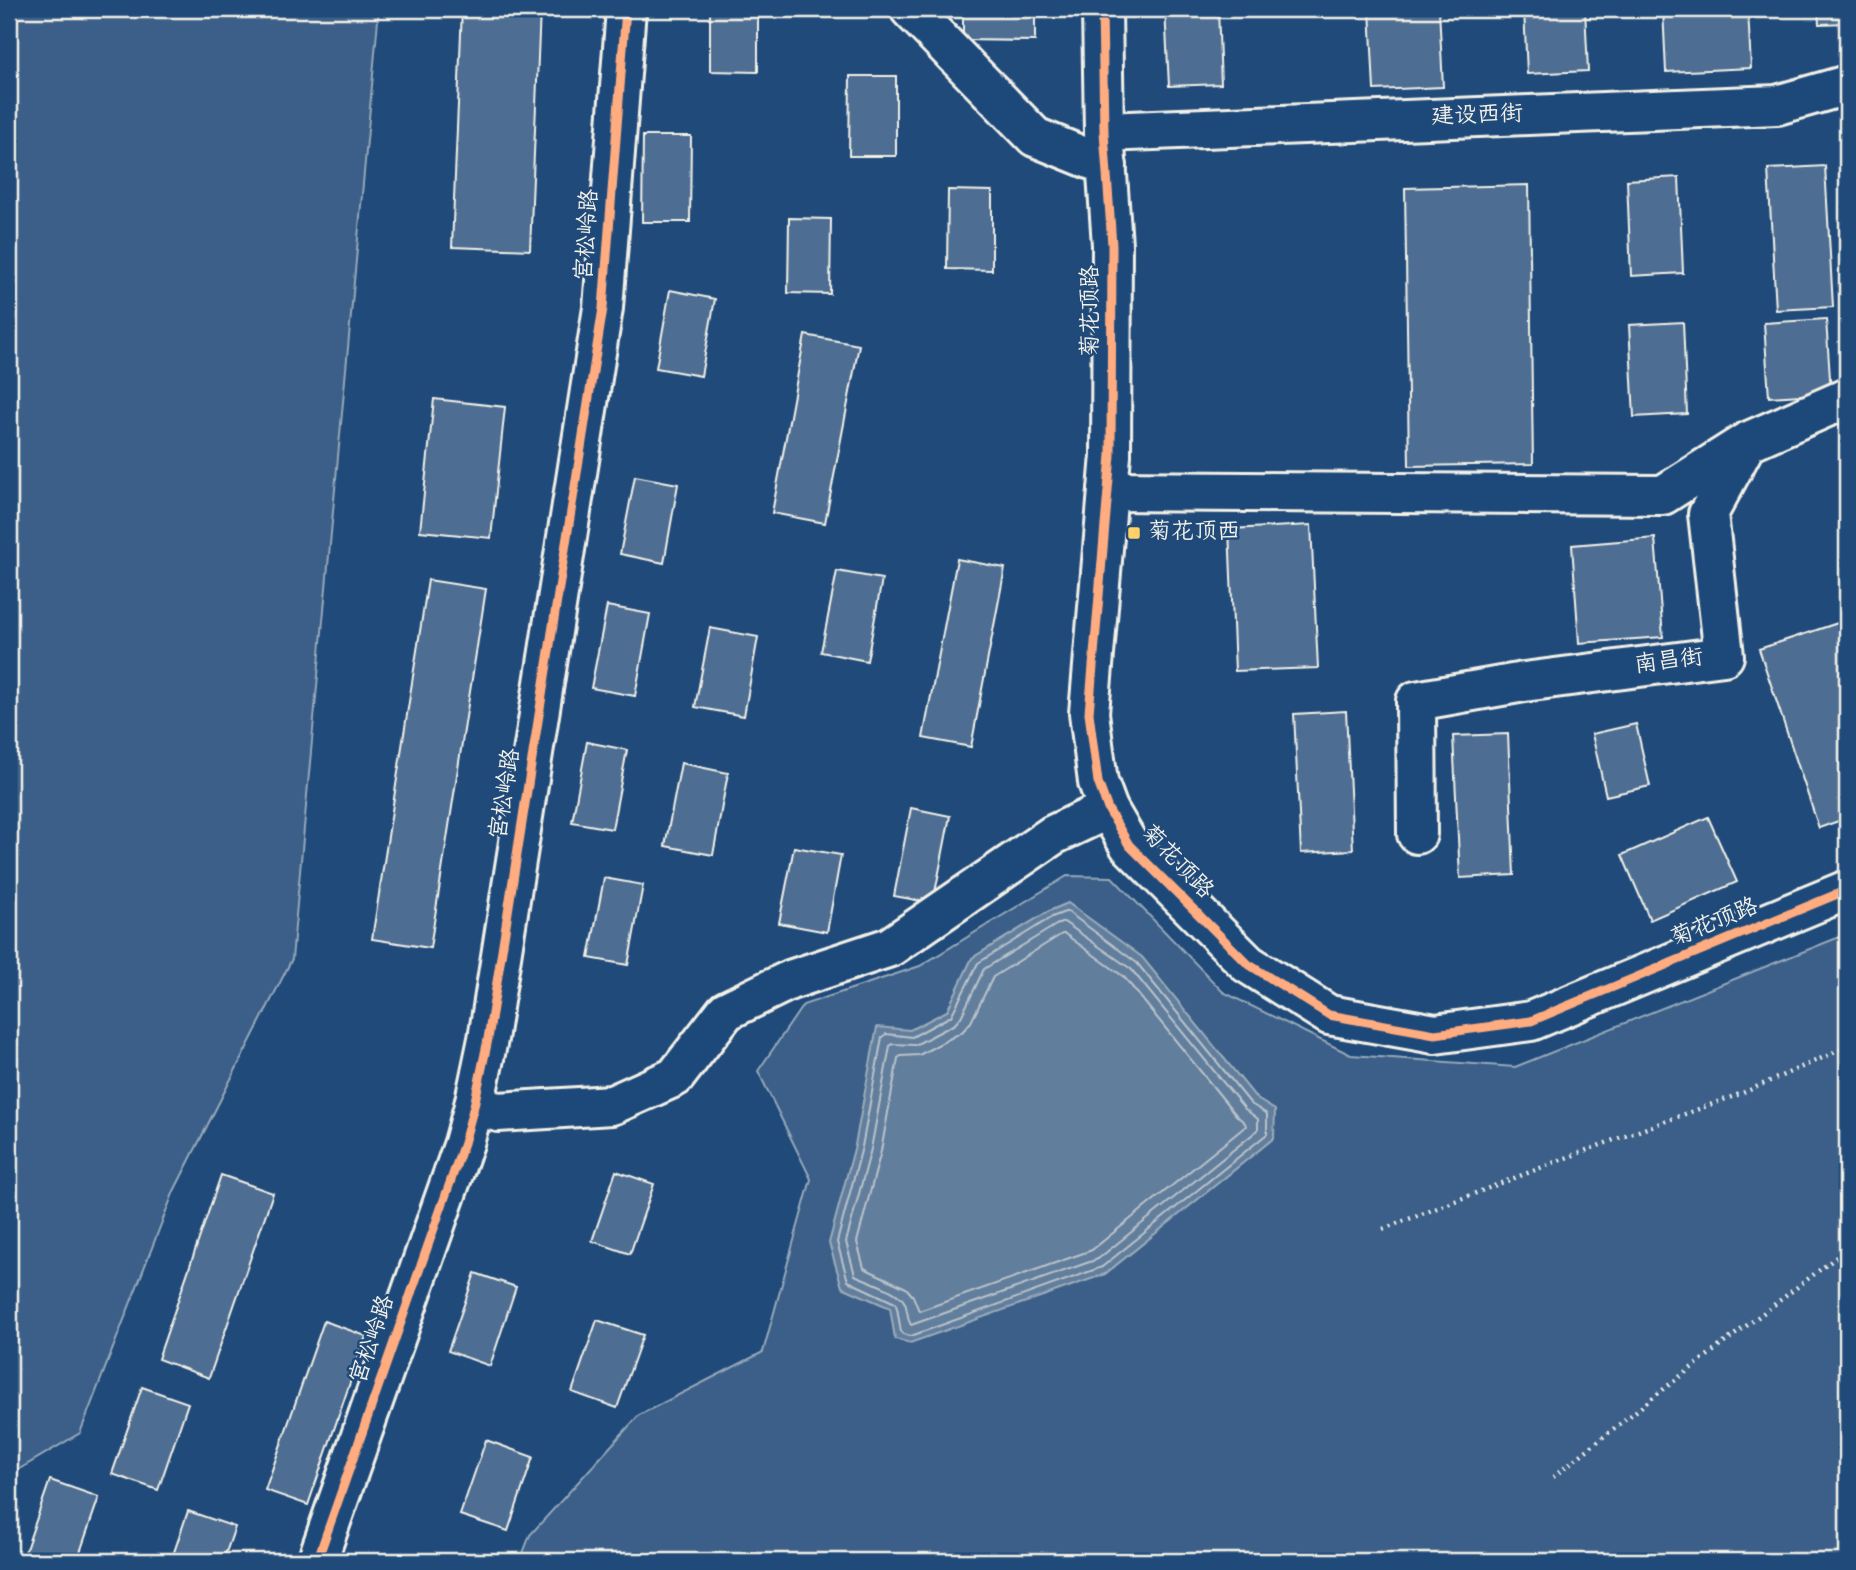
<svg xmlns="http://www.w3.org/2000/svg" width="1856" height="1570" font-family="Dekko,'LXGW WenKai TC',sans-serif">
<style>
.green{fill:#3a5f88;stroke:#97a8b8;stroke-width:2}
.water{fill:#627e9d;stroke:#9cacbb;stroke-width:2}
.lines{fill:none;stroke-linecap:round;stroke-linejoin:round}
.shore{stroke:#bac3ca;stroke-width:2}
.building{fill:#4d6e92;stroke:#f4f1e8;stroke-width:2}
.minor-casing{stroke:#f4f1e8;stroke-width:44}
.path{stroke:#f4f1e8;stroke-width:4.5;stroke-dasharray:2 5;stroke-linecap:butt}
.minor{stroke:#1f4a7a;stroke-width:38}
.cycleway-casing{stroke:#1f4a7a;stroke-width:13}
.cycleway{stroke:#ffac80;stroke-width:9}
.poi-dot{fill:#ffd166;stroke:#1f4a7a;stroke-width:2.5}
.labels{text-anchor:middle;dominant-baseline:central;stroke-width:5;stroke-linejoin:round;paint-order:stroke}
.street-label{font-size:23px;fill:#f4f1e8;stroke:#1f4a7a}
.poi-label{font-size:23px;fill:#f4f1e8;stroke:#1f4a7a;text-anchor:start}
</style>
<rect width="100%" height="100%" fill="#1f4a7a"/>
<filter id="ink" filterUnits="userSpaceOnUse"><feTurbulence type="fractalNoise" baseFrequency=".0143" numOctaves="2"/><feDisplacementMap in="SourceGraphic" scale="14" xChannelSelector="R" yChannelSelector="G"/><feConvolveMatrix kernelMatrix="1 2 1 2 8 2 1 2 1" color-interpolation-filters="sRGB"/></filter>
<g filter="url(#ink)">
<g class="green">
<path d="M 9,9 L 379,9 L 292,959 L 174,1191 L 80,1433 L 18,1470 L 9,1493 Z"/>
<path d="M 1067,876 L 1112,877 L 1223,992 L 1351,1055 L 1515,1067 L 1847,934 L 1847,1561 L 520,1561 L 530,1535 L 639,1415 L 763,1352 L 811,1179 L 758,1071 L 803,1005 L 920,966 Z"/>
</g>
<path class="water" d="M 1068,903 L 1142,957 L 1257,1099 L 1275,1110 L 1274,1138 L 1105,1274 L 910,1343 L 895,1339 L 890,1308 L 842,1287 L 829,1243 L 855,1145 L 877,1027 L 910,1030 L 947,1011 L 972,958 L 1049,911 Z"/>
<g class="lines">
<g class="shore">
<path d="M 1065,912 L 1068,912 L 1137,963 L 1251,1104 L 1267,1114 L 1267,1134 L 1102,1267 L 911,1336 L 903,1334 L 901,1332 L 897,1308 L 895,1303 L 848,1281 L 837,1242 L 862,1147 L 882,1037 L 886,1034 L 912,1037 L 951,1016 L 978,963 L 1052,917 Z"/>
<path d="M 1064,922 L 1131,969 L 1245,1109 L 1258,1119 L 1258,1130 L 1098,1259 L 911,1325 C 907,1319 908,1311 905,1303 C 900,1291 867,1281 855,1275 L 846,1242 L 871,1149 L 890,1046 L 892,1044 L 915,1045 L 955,1024 L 961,1017 L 984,969 L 1056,925 Z"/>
<path d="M 1062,934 L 1065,934 L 1124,977 L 1236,1115 L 1245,1123 L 1246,1126 L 1092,1250 L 919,1311 L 913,1296 L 906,1288 L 864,1268 L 857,1242 L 881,1151 L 898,1058 L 901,1056 L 919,1055 L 962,1032 L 971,1022 L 993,977 Z"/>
</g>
</g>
<g class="building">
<path d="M 462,9 L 540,9 L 530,250 L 452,247 Z"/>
<path d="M 710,9 L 758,9 L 758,72 L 710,71 Z"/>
<path d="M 963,9 L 1035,9 L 1035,41 L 963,40 Z"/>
<path d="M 1165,9 L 1218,9 L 1221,84 L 1169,86 Z"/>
<path d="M 1370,9 L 1439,9 L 1443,87 L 1374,90 Z"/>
<path d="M 1524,9 L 1585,9 L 1588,71 L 1527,74 Z"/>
<path d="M 1663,9 L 1748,9 L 1751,68 L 1666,72 Z"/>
<path d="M 1818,9 L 1847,9 L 1847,23 L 1819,24 Z"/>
<path d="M 850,76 L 896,76 L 896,156 L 849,156 Z"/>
<path d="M 643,136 L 691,136 L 690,222 L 642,222 Z"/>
<path d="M 1825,166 L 1833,307 L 1776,310 L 1768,169 Z"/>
<path d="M 1679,177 L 1683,273 L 1631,276 L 1627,180 Z"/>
<path d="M 1529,185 L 1533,464 L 1409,466 L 1405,188 Z"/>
<path d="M 948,190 L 992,191 L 992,270 L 947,269 Z"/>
<path d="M 789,218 L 831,219 L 830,294 L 788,293 Z"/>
<path d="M 670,290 L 715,299 L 701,376 L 656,368 Z"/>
<path d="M 1826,319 L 1831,393 L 1769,397 L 1764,323 Z"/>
<path d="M 1683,322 L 1687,414 L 1634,417 L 1629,325 Z"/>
<path d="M 805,335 L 859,345 L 825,523 L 772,513 Z"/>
<path d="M 434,399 L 505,407 L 491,538 L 420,531 Z"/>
<path d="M 635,476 L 678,484 L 664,563 L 620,554 Z"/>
<path d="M 1311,525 L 1318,668 L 1235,671 L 1229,529 Z"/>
<path d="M 1655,538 L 1663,637 L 1579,643 L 1572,545 Z"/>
<path d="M 957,559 L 1005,568 L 971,747 L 923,738 Z"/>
<path d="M 837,571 L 882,579 L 867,661 L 821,652 Z"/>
<path d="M 428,580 L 486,589 L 430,948 L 372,939 Z"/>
<path d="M 607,606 L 650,614 L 635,696 L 591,688 Z"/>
<path d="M 1847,620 L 1847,818 L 1819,828 L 1759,649 Z"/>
<path d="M 710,628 L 758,637 L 744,716 L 695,707 Z"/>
<path d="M 1346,711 L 1353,850 L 1301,853 L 1294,714 Z"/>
<path d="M 1636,724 L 1650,786 L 1606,796 L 1592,734 Z"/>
<path d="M 1508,734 L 1514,875 L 1460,878 L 1453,736 Z"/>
<path d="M 587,742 L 627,750 L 612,829 L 572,822 Z"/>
<path d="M 681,763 L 728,773 L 713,855 L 665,846 Z"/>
<path d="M 911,808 L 950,816 L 933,903 L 894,896 Z"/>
<path d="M 1708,817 L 1737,882 L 1650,920 L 1622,855 Z"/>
<path d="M 794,847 L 841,855 L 827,932 L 779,923 Z"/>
<path d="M 604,878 L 643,885 L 628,965 L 589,958 Z"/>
<path d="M 616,1171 L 654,1184 L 630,1254 L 592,1241 Z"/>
<path d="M 221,1175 L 273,1193 L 209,1378 L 158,1359 Z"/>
<path d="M 475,1273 L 516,1287 L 490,1366 L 448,1351 Z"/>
<path d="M 597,1320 L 643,1335 L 617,1408 L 572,1392 Z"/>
<path d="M 324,1321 L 366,1336 L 308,1505 L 265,1490 Z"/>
<path d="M 142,1387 L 188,1403 L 158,1490 L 112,1474 Z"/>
<path d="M 486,1440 L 533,1457 L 508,1531 L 460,1515 Z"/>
<path d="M 50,1480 L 99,1497 L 77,1561 L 22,1561 Z"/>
<path d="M 188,1511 L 235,1527 L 223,1561 L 171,1561 Z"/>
</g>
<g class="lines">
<defs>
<g id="minor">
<path d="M 910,9 L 1035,137 L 1107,166"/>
<path d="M 1102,9 L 1104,132 L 1112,245 L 1111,455 L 1089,713 L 1098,782 L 1108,809 L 1129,845 L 1248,964 L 1329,1015 L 1435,1034 L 1531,1021 L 1847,890"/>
<path d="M 1104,132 L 1777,105 L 1847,85"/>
<path d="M 1108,491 L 1663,495 L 1745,443"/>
<path d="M 1417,834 L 1416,701 L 1524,682 L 1724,656 L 1708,514 L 1747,442 L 1847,398"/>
<path d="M 474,1106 L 498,1112 L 612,1105 L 675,1077 L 726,1011 L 790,980 L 890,947 L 1053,835 L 1108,809"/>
<path d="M 317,1561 L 464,1143 L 474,1106 L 488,1039 L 603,308 L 626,9"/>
</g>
</defs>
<use href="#minor" class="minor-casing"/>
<g class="path">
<path d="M 1383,1229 L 1584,1151 L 1745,1092 L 1847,1047"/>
<path d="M 1553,1477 L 1665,1388 L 1847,1249"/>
</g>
<use href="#minor" class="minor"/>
<defs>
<g id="cycleway">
<path d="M 1102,9 L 1104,132 L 1112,245 L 1111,455 L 1089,713 L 1098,782 L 1108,809 L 1129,845 L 1248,964 L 1329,1015 L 1435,1034 L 1531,1021 L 1847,890"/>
<path d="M 317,1561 L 464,1143 L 474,1106 L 488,1039 L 603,308 L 626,9"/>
</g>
</defs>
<use href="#cycleway" class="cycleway-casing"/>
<use href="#cycleway" class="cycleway"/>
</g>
</g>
<rect class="poi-dot" x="1127" y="526" width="14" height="14" rx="3.5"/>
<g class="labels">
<g class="street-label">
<text transform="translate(1477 117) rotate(-2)">建设西街</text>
<text transform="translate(589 235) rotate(-86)">宫松岭路</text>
<text transform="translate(1092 311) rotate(-90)">菊花顶路</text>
<text transform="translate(1669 663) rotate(-7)">南昌街</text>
<text transform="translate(507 794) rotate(-81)">宫松岭路</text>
<text transform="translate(1176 863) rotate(46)">菊花顶路</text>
<text transform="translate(1715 924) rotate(-22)">菊花顶路</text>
<text transform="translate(374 1340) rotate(-71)">宫松岭路</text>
</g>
<g class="poi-label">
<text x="1148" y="533">菊花顶西</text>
</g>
</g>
<rect width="1856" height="1570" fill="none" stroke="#1f4a7a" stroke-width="35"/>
<rect x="18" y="18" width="1821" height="1535" fill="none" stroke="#f4f1e8" stroke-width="2.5" filter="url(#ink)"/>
</svg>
